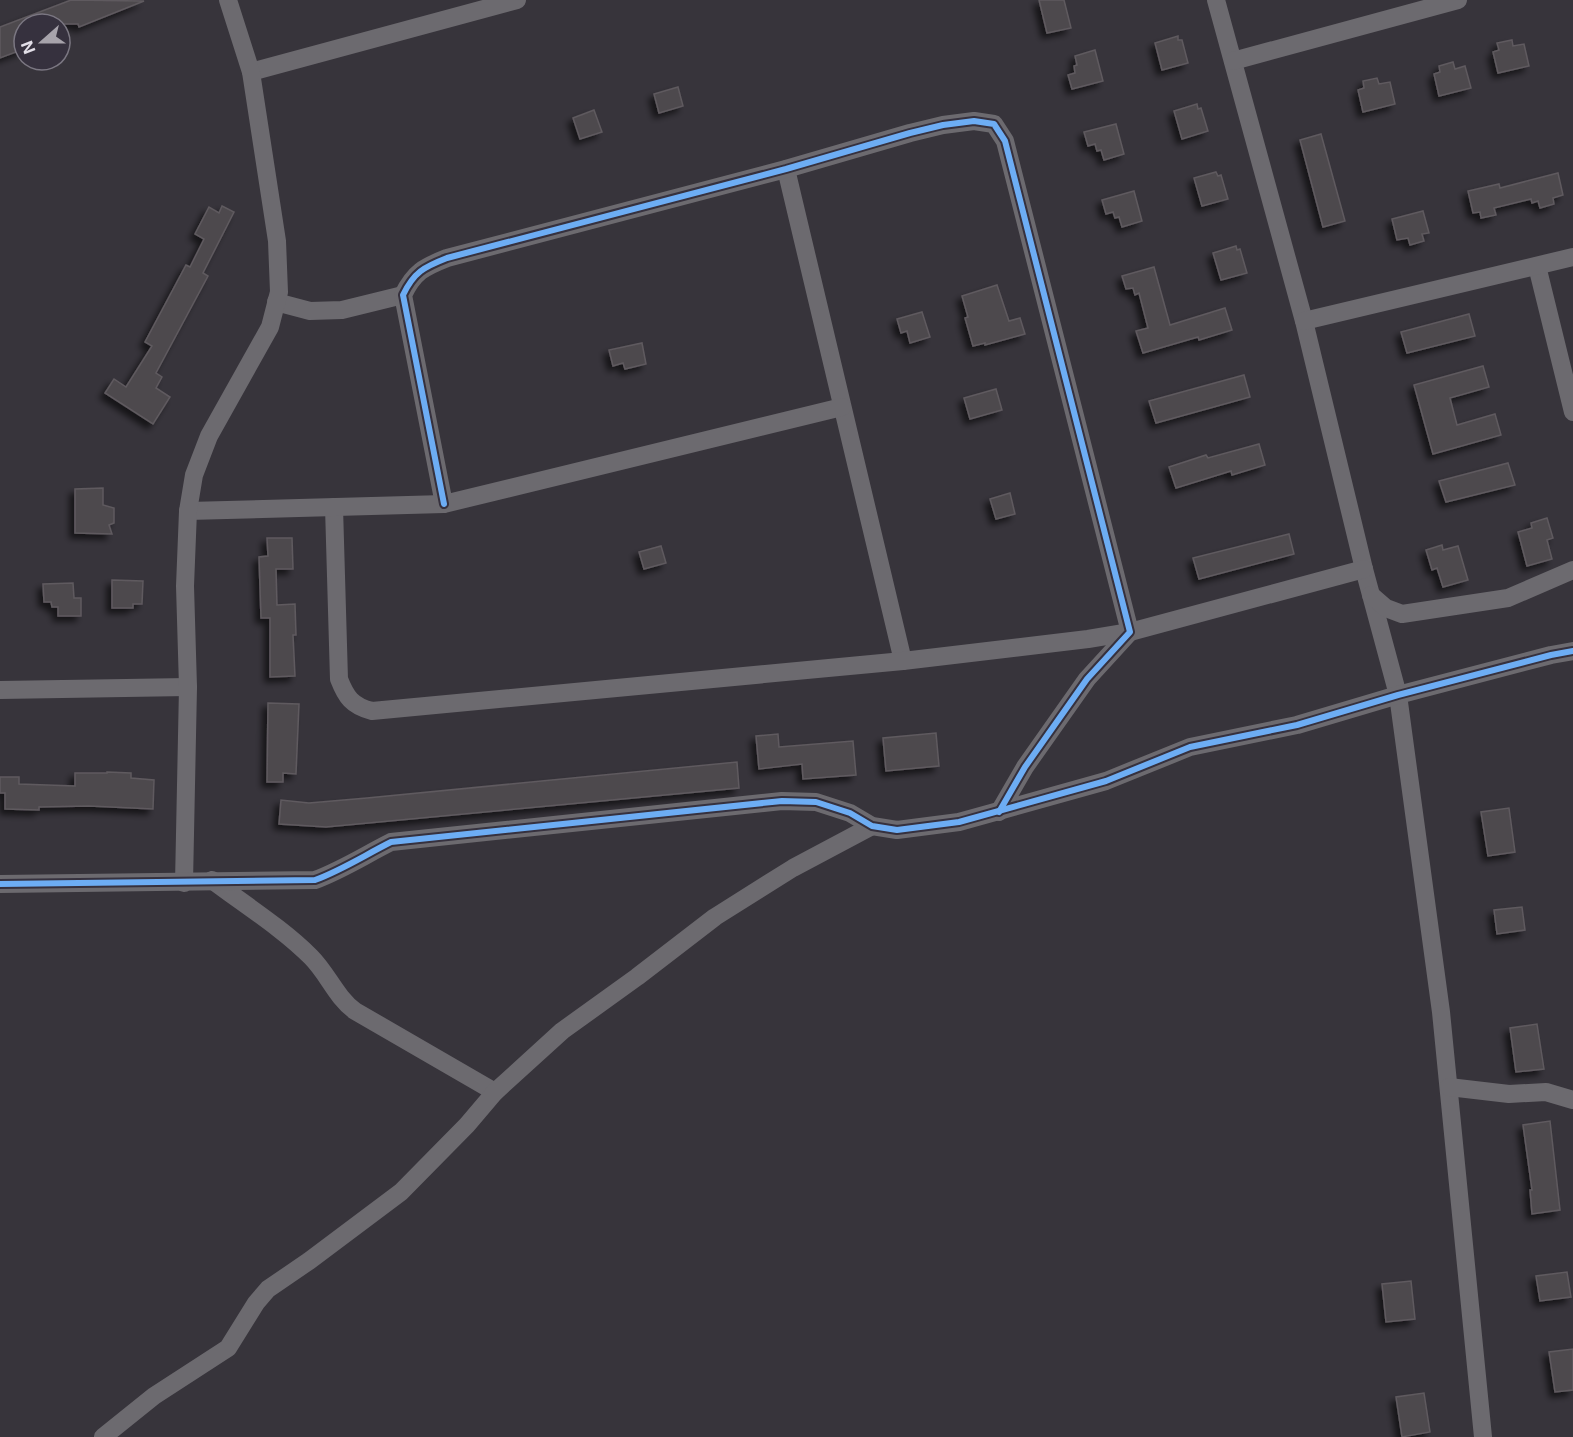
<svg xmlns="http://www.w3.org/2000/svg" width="1573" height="1437" font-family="Inter,sans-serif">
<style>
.building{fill:#4e4a4e;stroke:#5f5a5f;stroke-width:1.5;filter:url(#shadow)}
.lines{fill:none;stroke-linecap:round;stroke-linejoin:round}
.street{stroke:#6c6a6f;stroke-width:18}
.cycleway-casing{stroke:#36313e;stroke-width:10}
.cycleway{stroke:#6dadf4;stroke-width:6}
</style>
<defs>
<filter id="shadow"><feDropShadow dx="-5" dy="5" stdDeviation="3" flood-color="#0009"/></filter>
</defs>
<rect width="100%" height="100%" fill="#37343b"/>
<g class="building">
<path d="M 71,0 L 144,1 L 79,27 L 78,24 L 24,24 L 24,49 L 0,58 L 0,27 Z"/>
<path d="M 1039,0 L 1064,0 L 1071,28 L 1047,33 Z"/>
<path d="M 1178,36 L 1178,40 L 1182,40 L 1188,63 L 1162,70 L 1155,43 Z"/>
<path d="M 1512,40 L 1513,46 L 1524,44 L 1529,66 L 1498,73 L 1493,52 L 1499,50 L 1497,43 Z"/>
<path d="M 1095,50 L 1103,81 L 1072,89 L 1068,75 L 1075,73 L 1074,66 L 1077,65 L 1075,56 Z"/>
<path d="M 1453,62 L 1455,69 L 1465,66 L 1471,88 L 1439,96 L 1434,74 L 1440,72 L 1439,66 Z"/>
<path d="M 1377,78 L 1379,84 L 1390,82 L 1395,104 L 1363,112 L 1358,90 L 1364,88 L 1363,81 Z"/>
<path d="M 678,87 L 683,106 L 659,113 L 654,94 Z"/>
<path d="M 1197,104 L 1198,109 L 1201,108 L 1208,131 L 1182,139 L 1174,111 Z"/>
<path d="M 594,110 L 602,132 L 580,139 L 573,118 Z"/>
<path d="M 1116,124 L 1124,154 L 1104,160 L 1101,150 L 1097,151 L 1095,144 L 1088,146 L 1084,132 Z"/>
<path d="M 1321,134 L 1345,221 L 1323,227 L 1300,140 Z"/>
<path d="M 1216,172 L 1218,176 L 1221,175 L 1228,199 L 1202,206 L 1194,178 Z"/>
<path d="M 1558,173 L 1563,195 L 1553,198 L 1554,204 L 1540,208 L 1538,201 L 1532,203 L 1531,199 L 1494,208 L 1496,215 L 1481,218 L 1480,212 L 1473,213 L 1468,191 L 1499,184 L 1500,188 Z"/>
<path d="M 1134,191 L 1142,221 L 1122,227 L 1119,217 L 1115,218 L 1113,212 L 1106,214 L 1102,200 Z"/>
<path d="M 222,206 L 234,212 L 203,273 L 208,276 L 156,373 L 162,377 L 156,388 L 170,397 L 153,424 L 105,393 L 114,379 L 126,387 L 152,346 L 145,342 L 186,265 L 190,267 L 204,239 L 195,234 L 209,207 L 219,213 Z"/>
<path d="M 1423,211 L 1429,233 L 1422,234 L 1424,241 L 1410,245 L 1408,238 L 1397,240 L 1392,219 Z"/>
<path d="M 1236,246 L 1237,250 L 1240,249 L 1247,273 L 1221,280 L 1213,253 Z"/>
<path d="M 1154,267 L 1170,325 L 1225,308 L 1232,330 L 1199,340 L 1198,337 L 1143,353 L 1136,331 L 1148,328 L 1139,293 L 1135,295 L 1133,288 L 1126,289 L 1122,276 Z"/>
<path d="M 997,285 L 1009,321 L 1020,318 L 1025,334 L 985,345 L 985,343 L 973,346 L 965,318 L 968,317 L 962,296 Z"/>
<path d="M 922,312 L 930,337 L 910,343 L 907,331 L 901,333 L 897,319 Z"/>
<path d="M 1469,314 L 1475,336 L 1407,353 L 1401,332 Z"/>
<path d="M 642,343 L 646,364 L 625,369 L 623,363 L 613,366 L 609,350 Z"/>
<path d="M 1483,366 L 1489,387 L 1450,398 L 1457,425 L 1495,414 L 1501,435 L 1433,454 L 1414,385 Z"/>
<path d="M 1244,375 L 1250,397 L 1156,423 L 1149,401 Z"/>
<path d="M 996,389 L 1002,410 L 970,419 L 964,398 Z"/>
<path d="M 1259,444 L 1265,465 L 1232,475 L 1231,471 L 1176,488 L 1169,467 L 1206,455 L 1208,458 Z"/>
<path d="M 1508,463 L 1515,485 L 1446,502 L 1439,481 Z"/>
<path d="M 103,488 L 103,505 L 114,508 L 114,523 L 109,525 L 112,534 L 75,533 L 75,489 Z"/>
<path d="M 1010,493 L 1015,514 L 996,519 L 990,499 Z"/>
<path d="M 1547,518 L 1553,538 L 1547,540 L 1552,559 L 1527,566 L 1518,532 L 1532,528 L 1531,523 Z"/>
<path d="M 1289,534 L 1294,554 L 1199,579 L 1193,558 Z"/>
<path d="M 267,538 L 292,538 L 293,569 L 276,569 L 277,605 L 295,604 L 296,635 L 293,635 L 295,676 L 270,677 L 270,618 L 261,618 L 259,557 L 268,556 Z"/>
<path d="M 1442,545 L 1443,550 L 1458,546 L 1468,580 L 1443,587 L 1437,568 L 1432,570 L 1426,550 Z"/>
<path d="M 661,546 L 666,563 L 644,569 L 639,552 Z"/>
<path d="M 112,580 L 143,581 L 142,604 L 133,604 L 133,608 L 112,608 Z"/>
<path d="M 73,583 L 74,598 L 81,598 L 81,616 L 58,616 L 58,607 L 52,607 L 51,602 L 44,602 L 43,584 Z"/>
<path d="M 268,703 L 299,704 L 296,774 L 283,773 L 283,782 L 267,782 Z"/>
<path d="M 936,733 L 939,766 L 886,771 L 883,738 Z"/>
<path d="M 778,734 L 779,747 L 853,741 L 856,775 L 803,779 L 802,764 L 759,769 L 756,736 Z"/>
<path d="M 737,762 L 739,788 L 326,827 L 279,824 L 281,800 L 309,803 L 367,798 Z"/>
<path d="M 107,772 L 131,773 L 131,778 L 154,780 L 153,809 L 89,806 L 39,807 L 39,810 L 5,809 L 5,793 L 0,793 L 0,777 L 19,777 L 19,784 L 75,786 L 75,773 L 107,773 Z"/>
<path d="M 1509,808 L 1515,852 L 1488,856 L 1481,812 Z"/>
<path d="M 1522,907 L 1525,930 L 1497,934 L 1494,910 Z"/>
<path d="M 1537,1024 L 1544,1069 L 1516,1072 L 1510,1028 Z"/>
<path d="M 1550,1121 L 1560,1210 L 1532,1214 L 1530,1190 L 1532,1190 L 1523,1125 Z"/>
<path d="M 1567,1272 L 1571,1297 L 1540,1301 L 1536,1276 Z"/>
<path d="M 1411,1281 L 1415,1319 L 1386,1322 L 1382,1284 Z"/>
<path d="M 1573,1349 L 1573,1390 L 1555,1392 L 1549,1352 Z"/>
<path d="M 1424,1393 L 1430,1432 L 1402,1437 L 1396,1397 Z"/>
</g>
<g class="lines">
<g class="street">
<path d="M 1216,0 L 1304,321 L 1364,569 L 1398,695 L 1441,1012 L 1483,1437"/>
<path d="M 1233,61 L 1458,0"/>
<path d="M 251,72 L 517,0"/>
<path d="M 786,169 L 903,661"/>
<path d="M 1537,266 L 1573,412"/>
<path d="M 276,302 L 310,311 L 342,310 L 403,295"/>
<path d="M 1304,321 L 1573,257"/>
<path d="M 444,504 L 403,295 C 414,272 424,267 447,258 L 786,169 L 910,133 L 943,125 L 974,121 L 994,124 L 1005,141 L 1130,632 L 1087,679 L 1025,767 L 999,812"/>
<path d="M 334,507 L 339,679 C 346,697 352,706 372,711 L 903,661 L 1088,639 L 1130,632 L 1364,569"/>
<path d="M 188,511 L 444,504 L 842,407"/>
<path d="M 1371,595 L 1386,608 L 1402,614 L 1508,598 L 1573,570"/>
<path d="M 0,690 L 188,687"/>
<path d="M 212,880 C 245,905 282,928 311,957 C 328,974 336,997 355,1011 L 495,1092"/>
<path d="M 184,883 L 188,687 L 185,586 L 188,511 L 194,475 L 209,436 L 270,327 L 279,292 L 277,241 L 251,72 L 228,0"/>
<path d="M 0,884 L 315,880 C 342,870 365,855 391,842 L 782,801 L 816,802 L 850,813 L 872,826 L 897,830 L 959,822 L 1106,781 L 1190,747 L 1297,725 L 1398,695 L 1551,655 L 1573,651"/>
<path d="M 1449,1087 L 1509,1094 L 1546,1092 L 1573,1100"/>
<path d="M 103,1437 L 154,1396 L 228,1348 L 256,1303 L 268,1289 L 309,1261 L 401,1192 L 467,1125 L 495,1092 L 562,1031 L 637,977 L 715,917 L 793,868 L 872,826"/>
</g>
<defs>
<g id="cycleway">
<path d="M 444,504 L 403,295 C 414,272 424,267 447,258 L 786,169 L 910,133 L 943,125 L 974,121 L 994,124 L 1005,141 L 1130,632 L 1087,679 L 1025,767 L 999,812"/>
<path d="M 0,884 L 315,880 C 342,870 365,855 391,842 L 782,801 L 816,802 L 850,813 L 872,826 L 897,830 L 959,822 L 1106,781 L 1190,747 L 1297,725 L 1398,695 L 1551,655 L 1573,651"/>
</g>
</defs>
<use href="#cycleway" class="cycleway-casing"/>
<use href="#cycleway" class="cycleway"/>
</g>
<g transform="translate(42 42) rotate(249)"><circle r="28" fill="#36313e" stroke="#7b7782" stroke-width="1.5"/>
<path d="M0-4.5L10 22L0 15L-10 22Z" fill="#a7a3ab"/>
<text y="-9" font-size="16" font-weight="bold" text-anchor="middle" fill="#e3dfe8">N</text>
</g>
</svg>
